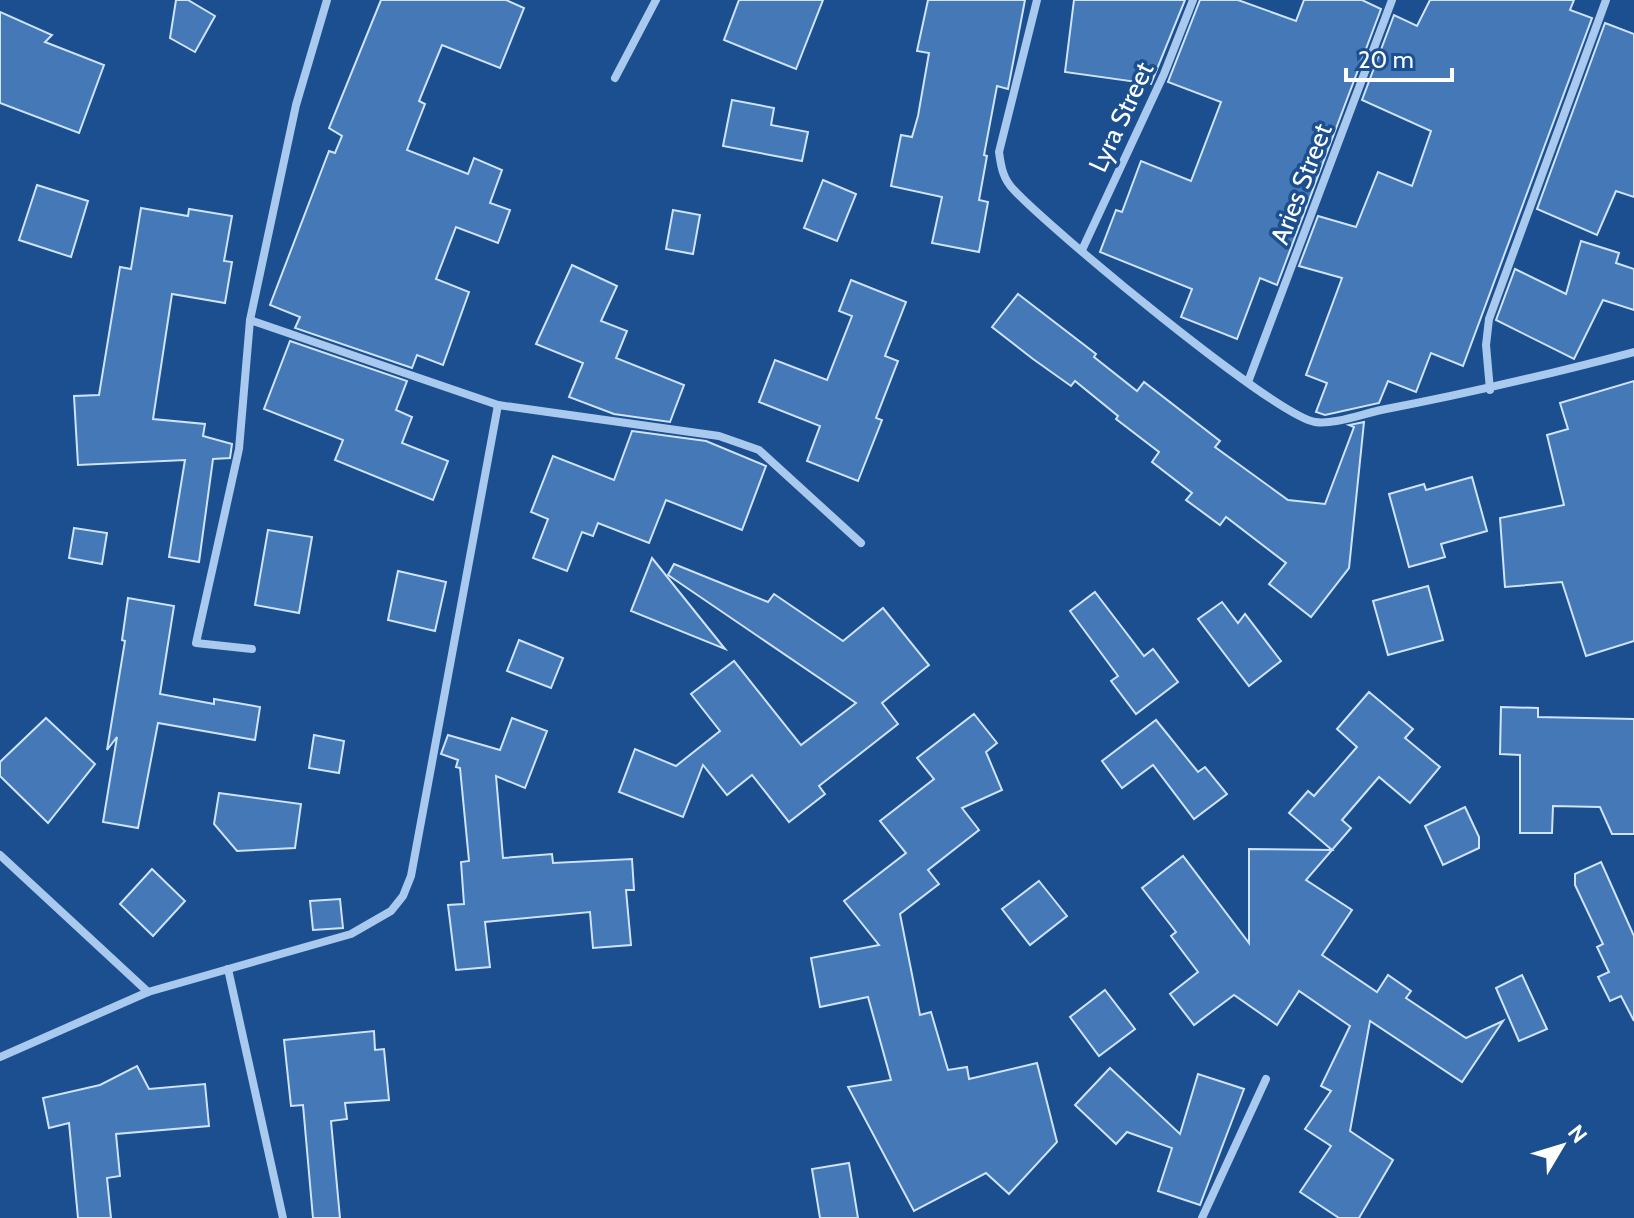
<svg xmlns="http://www.w3.org/2000/svg" width="1634" height="1218" font-family="Cabin,sans-serif">
<style>
.building{fill:#4478b7;stroke:#cfe3fa;stroke-width:2}
.lines{fill:none;stroke-linecap:round;stroke-linejoin:round}
.minor{stroke:#a9c9ee;stroke-width:8}
.labels{text-anchor:middle;dominant-baseline:central;stroke-width:7;stroke-linejoin:round;paint-order:stroke}
.street-label{font-size:26px;fill:#fff;stroke:#1b4f8f}
</style>
<rect width="100%" height="100%" fill="#1b4f8f"/>
<g class="building">
<path d="M 176,0 L 188,0 L 215,16 L 195,52 L 170,38 Z"/>
<path d="M 381,0 L 506,0 L 524,8 L 500,68 L 442,45 L 419,101 L 425,104 L 407,150 L 468,174 L 474,158 L 502,170 L 490,203 L 510,210 L 498,243 L 456,227 L 436,279 L 469,292 L 443,365 L 417,355 L 412,368 L 295,328 L 300,317 L 270,305 L 329,151 L 335,153 L 342,136 L 329,128 Z"/>
<path d="M 739,0 L 823,0 L 796,69 L 724,40 Z"/>
<path d="M 928,0 L 1025,0 L 1008,89 L 997,86 L 984,155 L 987,156 L 979,200 L 988,202 L 979,252 L 932,243 L 942,197 L 891,186 L 901,135 L 912,137 L 918,116 L 929,53 L 917,51 Z"/>
<path d="M 1074,0 L 1185,0 L 1151,84 L 1065,72 Z"/>
<path d="M 1200,0 L 1238,0 L 1296,21 L 1304,0 L 1362,0 L 1381,9 L 1277,285 L 1260,278 L 1237,339 L 1181,317 L 1192,289 L 1100,252 L 1116,210 L 1122,212 L 1141,161 L 1191,181 L 1221,102 L 1168,82 Z"/>
<path d="M 1430,0 L 1574,0 L 1570,10 L 1592,18 L 1463,366 L 1431,353 L 1416,392 L 1388,381 L 1379,403 L 1325,415 L 1316,412 L 1327,383 L 1306,375 L 1342,278 L 1299,266 L 1318,216 L 1356,227 L 1378,172 L 1412,186 L 1431,131 L 1362,100 L 1394,15 L 1417,26 Z"/>
<path d="M 0,12 L 52,35 L 45,42 L 104,65 L 79,133 L 0,103 Z"/>
<path d="M 1605,23 L 1634,34 L 1634,197 L 1616,191 L 1597,235 L 1537,209 Z"/>
<path d="M 732,100 L 774,108 L 771,125 L 808,132 L 802,161 L 723,146 Z"/>
<path d="M 823,180 L 856,194 L 837,241 L 804,228 Z"/>
<path d="M 37,185 L 88,201 L 71,257 L 19,240 Z"/>
<path d="M 141,208 L 188,216 L 189,209 L 232,216 L 224,261 L 232,262 L 225,303 L 172,294 L 153,419 L 205,424 L 203,436 L 232,444 L 230,458 L 213,459 L 199,562 L 169,557 L 185,460 L 78,465 L 74,396 L 99,395 L 120,267 L 131,269 Z"/>
<path d="M 673,210 L 700,215 L 693,254 L 666,249 Z"/>
<path d="M 1581,241 L 1619,253 L 1616,263 L 1634,269 L 1634,310 L 1603,300 L 1574,359 L 1496,320 L 1515,269 L 1566,294 Z"/>
<path d="M 572,265 L 617,286 L 601,321 L 627,331 L 616,358 L 684,385 L 670,422 L 614,414 L 569,397 L 583,363 L 536,344 Z"/>
<path d="M 851,280 L 906,302 L 885,356 L 898,361 L 876,418 L 882,420 L 858,481 L 807,461 L 820,426 L 759,402 L 775,360 L 827,380 L 852,316 L 839,311 Z"/>
<path d="M 1018,294 L 1096,354 L 1094,357 L 1137,391 L 1144,382 L 1220,441 L 1215,447 L 1288,500 L 1325,504 L 1354,427 L 1349,425 L 1364,422 L 1349,568 L 1311,617 L 1269,584 L 1286,563 L 1226,517 L 1220,525 L 1186,500 L 1192,493 L 1152,462 L 1159,452 L 1116,419 L 1118,416 L 1075,381 L 1071,386 L 1033,359 L 992,327 Z"/>
<path d="M 290,341 L 407,381 L 396,410 L 412,417 L 402,443 L 448,461 L 433,500 L 335,460 L 343,440 L 264,409 Z"/>
<path d="M 1634,381 L 1634,641 L 1586,656 L 1562,582 L 1505,587 L 1500,518 L 1564,505 L 1547,435 L 1568,429 L 1560,403 Z"/>
<path d="M 632,431 L 706,441 L 766,466 L 742,530 L 666,500 L 649,543 L 598,523 L 593,536 L 582,532 L 567,571 L 533,558 L 548,519 L 531,512 L 553,456 L 614,480 Z"/>
<path d="M 1472,477 L 1487,531 L 1441,544 L 1445,557 L 1409,567 L 1389,494 L 1424,484 L 1426,490 Z"/>
<path d="M 74,528 L 107,533 L 102,564 L 69,558 Z"/>
<path d="M 268,530 L 312,537 L 299,613 L 255,605 Z"/>
<path d="M 652,558 L 725,649 L 631,611 Z"/>
<path d="M 674,564 L 768,602 L 774,594 L 843,641 L 883,608 L 929,665 L 882,703 L 898,724 L 819,786 L 825,794 L 789,822 L 752,775 L 727,795 L 703,765 L 683,817 L 619,792 L 635,749 L 676,766 L 720,731 L 691,694 L 734,661 L 801,745 L 856,703 L 668,575 Z"/>
<path d="M 398,571 L 446,582 L 435,631 L 388,620 Z"/>
<path d="M 1428,586 L 1443,640 L 1388,655 L 1373,601 Z"/>
<path d="M 1095,592 L 1144,656 L 1153,649 L 1178,682 L 1136,714 L 1111,681 L 1118,676 L 1070,611 Z"/>
<path d="M 128,598 L 174,606 L 160,694 L 214,704 L 214,699 L 260,707 L 255,740 L 158,723 L 138,828 L 103,822 L 117,737 L 107,750 L 125,641 L 122,640 Z"/>
<path d="M 1222,602 L 1238,623 L 1245,614 L 1281,661 L 1249,686 L 1198,619 Z"/>
<path d="M 519,640 L 563,658 L 551,688 L 507,671 Z"/>
<path d="M 1369,692 L 1413,729 L 1405,738 L 1440,767 L 1410,803 L 1379,777 L 1342,820 L 1351,828 L 1306,880 L 1352,910 L 1322,955 L 1377,992 L 1388,975 L 1411,991 L 1406,998 L 1466,1038 L 1503,1021 L 1462,1082 L 1370,1021 L 1350,1131 L 1393,1160 L 1359,1218 L 1339,1218 L 1300,1192 L 1331,1146 L 1305,1129 L 1331,1091 L 1321,1086 L 1350,1026 L 1299,991 L 1277,1025 L 1234,995 L 1194,1025 L 1170,994 L 1198,972 L 1171,936 L 1176,932 L 1142,888 L 1183,856 L 1249,943 L 1249,849 L 1332,850 L 1289,813 L 1308,791 L 1314,796 L 1357,747 L 1337,729 Z"/>
<path d="M 1501,707 L 1538,708 L 1538,717 L 1634,719 L 1634,834 L 1612,834 L 1600,807 L 1553,806 L 1552,833 L 1520,833 L 1520,755 L 1500,754 Z"/>
<path d="M 974,714 L 997,743 L 986,752 L 1002,790 L 962,808 L 979,830 L 928,870 L 939,884 L 900,914 L 920,1015 L 931,1012 L 948,1070 L 967,1067 L 969,1079 L 1037,1063 L 1057,1142 L 1009,1194 L 986,1173 L 914,1211 L 848,1087 L 891,1080 L 868,997 L 820,1007 L 811,958 L 879,945 L 844,901 L 906,853 L 880,821 L 934,779 L 917,758 Z"/>
<path d="M 46,718 L 95,764 L 48,823 L 0,776 L 0,762 Z"/>
<path d="M 512,718 L 547,731 L 525,788 L 496,776 L 503,858 L 552,854 L 553,863 L 632,859 L 634,890 L 626,890 L 631,945 L 593,948 L 590,912 L 485,922 L 490,967 L 456,970 L 448,905 L 464,904 L 461,862 L 469,861 L 460,768 L 456,767 L 458,760 L 441,754 L 448,735 L 500,750 Z"/>
<path d="M 1156,720 L 1198,772 L 1205,767 L 1227,794 L 1194,819 L 1153,765 L 1122,788 L 1102,761 Z"/>
<path d="M 314,735 L 344,741 L 339,773 L 309,768 Z"/>
<path d="M 219,793 L 301,804 L 295,848 L 237,851 L 214,824 Z"/>
<path d="M 1465,807 L 1479,837 L 1479,848 L 1443,865 L 1425,826 Z"/>
<path d="M 1601,862 L 1634,936 L 1634,1021 L 1621,996 L 1610,1001 L 1598,977 L 1609,972 L 1597,947 L 1603,944 L 1575,885 L 1575,874 Z"/>
<path d="M 152,869 L 185,901 L 153,936 L 120,904 Z"/>
<path d="M 1039,881 L 1067,916 L 1030,945 L 1002,909 Z"/>
<path d="M 340,899 L 343,928 L 313,930 L 310,901 Z"/>
<path d="M 1522,975 L 1547,1029 L 1519,1041 L 1496,988 Z"/>
<path d="M 1105,990 L 1135,1029 L 1099,1056 L 1070,1017 Z"/>
<path d="M 374,1031 L 375,1050 L 384,1049 L 389,1100 L 345,1103 L 347,1119 L 331,1121 L 340,1218 L 313,1218 L 303,1105 L 291,1106 L 284,1040 Z"/>
<path d="M 137,1066 L 149,1089 L 205,1084 L 209,1126 L 116,1134 L 120,1176 L 107,1178 L 111,1218 L 78,1218 L 69,1123 L 49,1128 L 43,1098 L 100,1085 Z"/>
<path d="M 1110,1068 L 1180,1134 L 1198,1074 L 1244,1089 L 1200,1205 L 1158,1191 L 1172,1148 L 1127,1132 L 1116,1144 L 1075,1105 Z"/>
<path d="M 849,1163 L 858,1218 L 820,1218 L 812,1169 Z"/>
</g>
<g class="lines">
<g class="minor">
<path d="M 1037,0 L 999,152 C 1001,167 1003,179 1014,190 C 1050,229 1274,415 1315,422 C 1333,425 1362,414 1381,410 C 1466,394 1550,374 1634,352"/>
<path d="M 615,78 L 656,0"/>
<path d="M 1082,250 L 1164,74 L 1193,0"/>
<path d="M 250,320 L 498,405 L 719,436 L 759,450 L 861,543"/>
<path d="M 1248,382 L 1392,0"/>
<path d="M 1490,390 L 1486,345 L 1489,319 L 1606,0"/>
<path d="M 252,649 L 196,643 L 239,449 L 250,320 L 296,105 L 327,0"/>
<path d="M 0,855 L 148,992"/>
<path d="M 228,969 L 283,1218"/>
<path d="M 0,1057 L 148,992 L 351,934 L 391,911 L 403,896 L 411,876 L 498,405"/>
<path d="M 1202,1218 L 1266,1079"/>
</g>
</g>
<g class="labels">
<g class="street-label">
<text transform="translate(1121 117) rotate(-65)">Lyra Street</text>
<text transform="translate(1301 184) rotate(-69)">Aries Street</text>
</g>
</g>
<g transform="translate(1562 1146) rotate(52)" stroke="#1b4f8f" stroke-width="6" paint-order="stroke">
<path d="M0-6L14 30L0 20L-14 30Z" fill="#ffffff"/>
<text y="-12" font-size="22" font-weight="bold" text-anchor="middle" fill="#ffffff">N</text>
</g>
<path d="M1346 68v12h106v-12" fill="none" stroke="#ffffff" stroke-width="4"/>
<text x="1358" y="68" font-size="24" fill="#ffffff" stroke="#1b4f8f" stroke-width="6" paint-order="stroke">20 m</text>
</svg>
